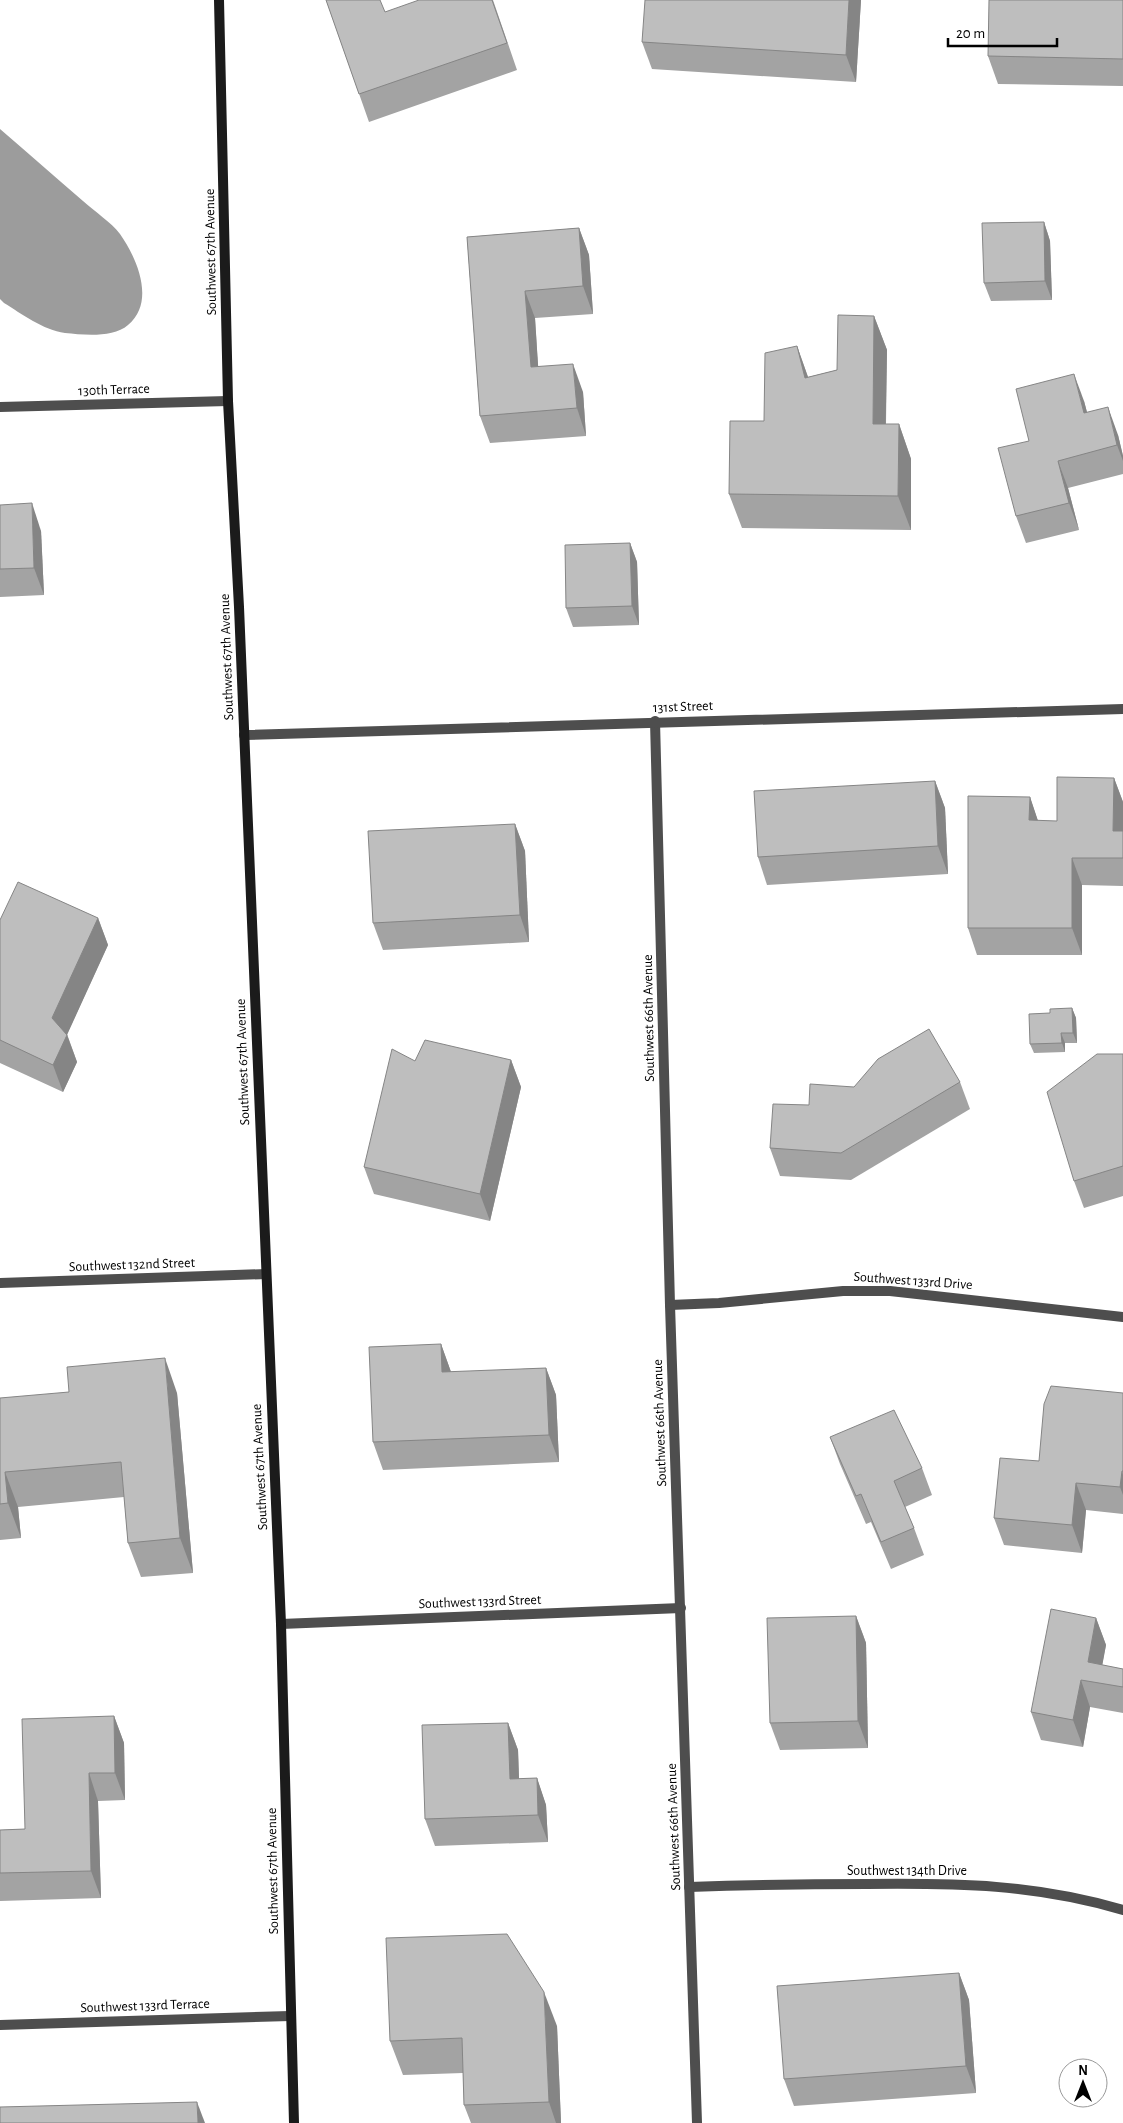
<svg xmlns="http://www.w3.org/2000/svg" width="1123" height="2123" font-family="'Alegreya Sans',sans-serif">
<style>
.water{fill:#9c9c9c}
.lines{fill:none;stroke-linecap:round;stroke-linejoin:round}
.street{stroke:#4e4e4e;stroke-width:10}
.secondary{stroke:#1b1b1b;stroke-width:10}
.wall{fill:#a3a3a3}
.shaded-wall{fill:#858585}
.building{fill:#bebebe;stroke:#858585}
.labels{text-anchor:middle;dominant-baseline:central;stroke-width:4.5;stroke-linejoin:round;paint-order:stroke}
.street-label{font-size:14px;fill:#000;stroke:#fff}
</style>
<rect width="100%" height="100%" fill="#fff"/>
<path class="water" d="M 0,129 C 28,153 55,177 83,201 C 95,212 111,222 120,234 C 137,258 156,302 128,325 C 113,338 84,335 65,333 C 43,330 22,314 4,303 L 0,299 Z"/>
<g class="lines">
<g class="street">
<path d="M 0,407 L 228,401"/>
<path d="M 655,721 L 670,1305 L 697,2123"/>
<path d="M 244,735 L 1123,709"/>
<path d="M 0,1283 L 266,1274"/>
<path d="M 670,1305 L 719,1303 L 843,1291 L 890,1291 L 1123,1317"/>
<path d="M 281,1624 L 681,1608"/>
<path d="M 689,1887 C 749,1885 808,1884 867,1884 C 957,1883 1036,1884 1123,1910"/>
<path d="M 0,2025 L 290,2016"/>
</g>
<path class="secondary" d="M 219,0 L 228,401 L 239,607 L 281,1624 L 294,2123"/>
</g>
<g class="wall">
<path d="M 326,0 L 385,12 L 493,0 L 517,70 L 369,122 Z"/>
<path d="M 861,0 L 856,82 L 652,69 L 642,42 Z"/>
<path d="M 1123,0 L 1123,86 L 998,84 L 988,56 Z"/>
<path d="M 1044,222 L 1050,241 L 1052,300 L 991,301 L 984,283 Z"/>
<path d="M 579,228 L 589,255 L 593,314 L 535,318 L 538,367 L 583,392 L 586,436 L 490,443 L 480,416 L 467,237 Z"/>
<path d="M 874,316 L 887,350 L 886,424 L 899,424 L 911,459 L 911,530 L 742,528 L 729,494 L 764,421 L 797,346 L 808,377 L 837,370 Z"/>
<path d="M 1084,401 L 1087,412 L 1118,435 L 1123,456 L 1123,474 L 1068,488 L 1079,530 L 1026,543 L 1016,516 L 1029,441 Z"/>
<path d="M 0,505 L 41,531 L 44,595 L 0,597 Z"/>
<path d="M 630,543 L 637,562 L 639,625 L 573,627 L 566,608 Z"/>
<path d="M 1114,778 L 1123,802 L 1123,886 L 1082,885 L 1082,955 L 977,955 L 968,928 L 1030,797 L 1038,821 L 1057,821 Z"/>
<path d="M 935,781 L 945,808 L 948,874 L 767,885 L 758,857 Z"/>
<path d="M 515,824 L 525,851 L 529,942 L 383,950 L 373,923 Z"/>
<path d="M 98,918 L 108,945 L 67,1034 L 77,1062 L 63,1092 L 0,1063 L 0,920 Z"/>
<path d="M 1072,1008 L 1076,1018 L 1077,1043 L 1065,1043 L 1065,1052 L 1034,1053 L 1030,1044 L 1050,1013 Z"/>
<path d="M 1123,1054 L 1123,1196 L 1084,1208 L 1074,1181 Z"/>
<path d="M 511,1060 L 521,1087 L 490,1221 L 374,1194 L 364,1167 L 415,1061 Z"/>
<path d="M 960,1082 L 970,1109 L 851,1180 L 780,1176 L 770,1148 L 809,1105 L 854,1087 Z"/>
<path d="M 441,1344 L 451,1372 L 546,1368 L 556,1395 L 559,1462 L 383,1470 L 373,1442 Z"/>
<path d="M 177,1393 L 193,1573 L 141,1577 L 128,1543 L 124,1497 L 18,1507 L 21,1538 L 0,1540 L 0,1398 Z"/>
<path d="M 1123,1393 L 1123,1514 L 1086,1510 L 1082,1553 L 1004,1545 L 994,1518 Z"/>
<path d="M 830,1437 L 922,1468 L 932,1495 L 905,1507 L 914,1528 L 924,1555 L 891,1569 L 871,1522 L 866,1524 L 840,1464 Z"/>
<path d="M 856,1616 L 866,1643 L 868,1748 L 780,1750 L 770,1723 Z"/>
<path d="M 1096,1618 L 1106,1645 L 1102,1665 L 1123,1669 L 1123,1713 L 1090,1707 L 1083,1747 L 1041,1740 L 1031,1712 Z"/>
<path d="M 114,1716 L 124,1743 L 125,1800 L 98,1801 L 101,1898 L 0,1901 L 0,1830 L 25,1829 Z"/>
<path d="M 508,1723 L 518,1750 L 519,1779 L 537,1778 L 546,1805 L 548,1842 L 435,1846 L 425,1819 Z"/>
<path d="M 959,1973 L 969,2000 L 976,2093 L 794,2106 L 784,2079 Z"/>
<path d="M 557,2026 L 561,2123 L 471,2123 L 464,2105 L 463,2073 L 403,2075 L 390,2041 Z"/>
</g>
<g class="shaded-wall">
<path d="M 849,0 L 861,0 L 856,82 L 846,55 Z"/>
<path d="M 1044,222 L 1050,241 L 1052,300 L 1045,281 Z"/>
<path d="M 579,228 L 589,255 L 593,314 L 583,286 Z"/>
<path d="M 525,291 L 535,318 L 540,395 L 531,367 Z"/>
<path d="M 874,316 L 887,350 L 885,459 L 873,424 Z"/>
<path d="M 797,346 L 809,380 L 805,378 Z"/>
<path d="M 573,364 L 583,392 L 586,436 L 577,408 Z"/>
<path d="M 1074,374 L 1084,401 L 1094,440 L 1084,413 Z"/>
<path d="M 1108,407 L 1118,435 L 1123,456 L 1123,461 L 1117,445 Z"/>
<path d="M 899,424 L 911,459 L 911,530 L 898,496 Z"/>
<path d="M 1058,461 L 1068,488 L 1079,530 L 1069,503 Z"/>
<path d="M 32,503 L 41,531 L 44,595 L 34,568 Z"/>
<path d="M 630,543 L 637,562 L 639,625 L 632,606 Z"/>
<path d="M 1114,778 L 1123,802 L 1123,857 L 1113,831 Z"/>
<path d="M 935,781 L 945,808 L 948,874 L 938,846 Z"/>
<path d="M 1030,797 L 1039,824 L 1029,820 Z"/>
<path d="M 515,824 L 525,851 L 529,942 L 520,915 Z"/>
<path d="M 1072,858 L 1082,885 L 1082,955 L 1072,928 Z"/>
<path d="M 98,918 L 108,945 L 62,1046 L 52,1018 Z"/>
<path d="M 1072,1008 L 1076,1018 L 1077,1043 L 1073,1033 Z"/>
<path d="M 1061,1033 L 1065,1043 L 1065,1052 L 1062,1043 Z"/>
<path d="M 67,1035 L 77,1062 L 63,1092 L 53,1065 Z"/>
<path d="M 511,1060 L 521,1087 L 490,1221 L 480,1194 Z"/>
<path d="M 441,1344 L 451,1372 L 442,1372 Z"/>
<path d="M 165,1358 L 177,1393 L 193,1573 L 180,1538 Z"/>
<path d="M 546,1368 L 556,1395 L 559,1462 L 549,1435 Z"/>
<path d="M 1122,1471 L 1123,1475 L 1123,1495 L 1120,1487 Z"/>
<path d="M 5,1472 L 18,1507 L 21,1538 L 8,1503 Z"/>
<path d="M 1076,1483 L 1086,1510 L 1082,1553 L 1072,1525 Z"/>
<path d="M 856,1616 L 866,1643 L 868,1748 L 858,1721 Z"/>
<path d="M 1096,1618 L 1106,1645 L 1099,1683 L 1088,1662 Z"/>
<path d="M 1081,1680 L 1090,1707 L 1083,1747 L 1073,1720 Z"/>
<path d="M 114,1716 L 124,1743 L 125,1800 L 115,1773 Z"/>
<path d="M 508,1723 L 518,1750 L 520,1807 L 510,1779 Z"/>
<path d="M 89,1773 L 98,1801 L 101,1898 L 91,1871 Z"/>
<path d="M 537,1778 L 546,1805 L 548,1842 L 538,1815 Z"/>
<path d="M 959,1973 L 969,2000 L 976,2093 L 966,2066 Z"/>
<path d="M 544,1992 L 557,2026 L 561,2123 L 556,2123 L 549,2102 Z"/>
<path d="M 197,2102 L 205,2123 L 198,2123 Z"/>
</g>
<g class="building">
<path d="M 326,0 L 380,0 L 385,12 L 419,0 L 492,0 L 507,43 L 359,94 Z"/>
<path d="M 645,0 L 849,0 L 846,55 L 642,42 Z"/>
<path d="M 989,0 L 1123,0 L 1123,59 L 988,56 Z"/>
<path d="M 1044,222 L 1045,281 L 984,283 L 982,223 Z"/>
<path d="M 579,228 L 583,286 L 525,291 L 531,367 L 573,364 L 577,408 L 480,416 L 467,237 Z"/>
<path d="M 838,315 L 874,316 L 873,424 L 899,424 L 898,496 L 729,494 L 730,421 L 764,421 L 765,353 L 797,346 L 805,378 L 837,370 Z"/>
<path d="M 1074,374 L 1084,413 L 1108,407 L 1117,445 L 1058,461 L 1069,503 L 1016,516 L 998,448 L 1029,441 L 1016,389 Z"/>
<path d="M 32,503 L 34,568 L 0,569 L 0,505 Z"/>
<path d="M 630,543 L 632,606 L 566,608 L 565,545 Z"/>
<path d="M 1057,777 L 1114,778 L 1113,831 L 1123,831 L 1123,858 L 1072,858 L 1072,928 L 968,928 L 968,796 L 1030,797 L 1029,820 L 1057,821 Z"/>
<path d="M 935,781 L 938,846 L 758,857 L 754,791 Z"/>
<path d="M 515,824 L 520,915 L 373,923 L 368,831 Z"/>
<path d="M 18,882 L 98,918 L 52,1018 L 67,1035 L 53,1065 L 0,1040 L 0,920 Z"/>
<path d="M 1072,1008 L 1073,1033 L 1061,1033 L 1062,1043 L 1030,1044 L 1029,1014 L 1050,1013 L 1050,1009 Z"/>
<path d="M 929,1029 L 960,1082 L 841,1153 L 770,1148 L 773,1104 L 809,1105 L 810,1084 L 854,1087 L 878,1059 Z"/>
<path d="M 425,1040 L 511,1060 L 480,1194 L 364,1167 L 392,1049 L 415,1061 Z"/>
<path d="M 1097,1054 L 1123,1054 L 1123,1166 L 1074,1181 L 1047,1092 Z"/>
<path d="M 441,1344 L 442,1372 L 546,1368 L 549,1435 L 373,1442 L 369,1347 Z"/>
<path d="M 165,1358 L 180,1538 L 128,1543 L 121,1462 L 5,1472 L 8,1503 L 0,1504 L 0,1398 L 69,1392 L 67,1367 Z"/>
<path d="M 1051,1386 L 1123,1393 L 1123,1471 L 1122,1471 L 1120,1487 L 1076,1483 L 1072,1525 L 994,1518 L 1000,1458 L 1039,1461 L 1044,1404 Z"/>
<path d="M 894,1410 L 922,1468 L 894,1481 L 914,1528 L 881,1542 L 861,1494 L 856,1496 L 830,1437 Z"/>
<path d="M 1051,1609 L 1096,1618 L 1088,1662 L 1123,1669 L 1123,1687 L 1081,1680 L 1073,1720 L 1031,1712 Z"/>
<path d="M 856,1616 L 858,1721 L 770,1723 L 767,1618 Z"/>
<path d="M 114,1716 L 115,1773 L 89,1773 L 91,1871 L 0,1873 L 0,1830 L 25,1829 L 22,1719 Z"/>
<path d="M 508,1723 L 510,1779 L 537,1778 L 538,1815 L 425,1819 L 422,1725 Z"/>
<path d="M 507,1934 L 544,1992 L 549,2102 L 464,2105 L 462,2038 L 390,2041 L 386,1938 Z"/>
<path d="M 959,1973 L 966,2066 L 784,2079 L 777,1986 Z"/>
<path d="M 197,2102 L 198,2123 L 0,2123 L 0,2107 Z"/>
</g>
<g class="labels">
<g class="street-label">
<text transform="translate(211 252) rotate(-91)">Southwest 67th Avenue</text>
<text transform="translate(114 390) rotate(-2)">130th Terrace</text>
<text transform="translate(227 657) rotate(-92)">Southwest 67th Avenue</text>
<text transform="translate(683 707) rotate(-2)">131st Street</text>
<text transform="translate(649 1018) rotate(-91)">Southwest 66th Avenue</text>
<text transform="translate(243 1062) rotate(-92)">Southwest 67th Avenue</text>
<text transform="translate(132 1265) rotate(-2)">Southwest 132nd Street</text>
<text transform="translate(913 1281) rotate(4)">Southwest 133rd Drive</text>
<text transform="translate(660 1423) rotate(-92)">Southwest 66th Avenue</text>
<text transform="translate(260 1467) rotate(-93)">Southwest 67th Avenue</text>
<text transform="translate(480 1602) rotate(-2)">Southwest 133rd Street</text>
<text transform="translate(674 1827) rotate(-92)">Southwest 66th Avenue</text>
<text transform="translate(273 1871) rotate(-91)">Southwest 67th Avenue</text>
<text x="907" y="1871">Southwest 134th Drive</text>
<text transform="translate(145 2006) rotate(-2)">Southwest 133rd Terrace</text>
</g>
</g>
<g transform="translate(1083 2083)"><circle r="24" fill="#ffffff" stroke="#999999"/>
<path d="M0-4L9 19L0 12L-9 19Z" fill="#000000"/>
<text y="-8" font-size="14" font-weight="bold" text-anchor="middle" fill="#000000">N</text>
</g>
<path d="M948 38v8h109v-8" fill="none" stroke="#000000" stroke-width="2.5"/>
<text x="956" y="38" font-size="15" fill="#000000" stroke="#ffffff" stroke-width="4" paint-order="stroke">20 m</text>
</svg>
